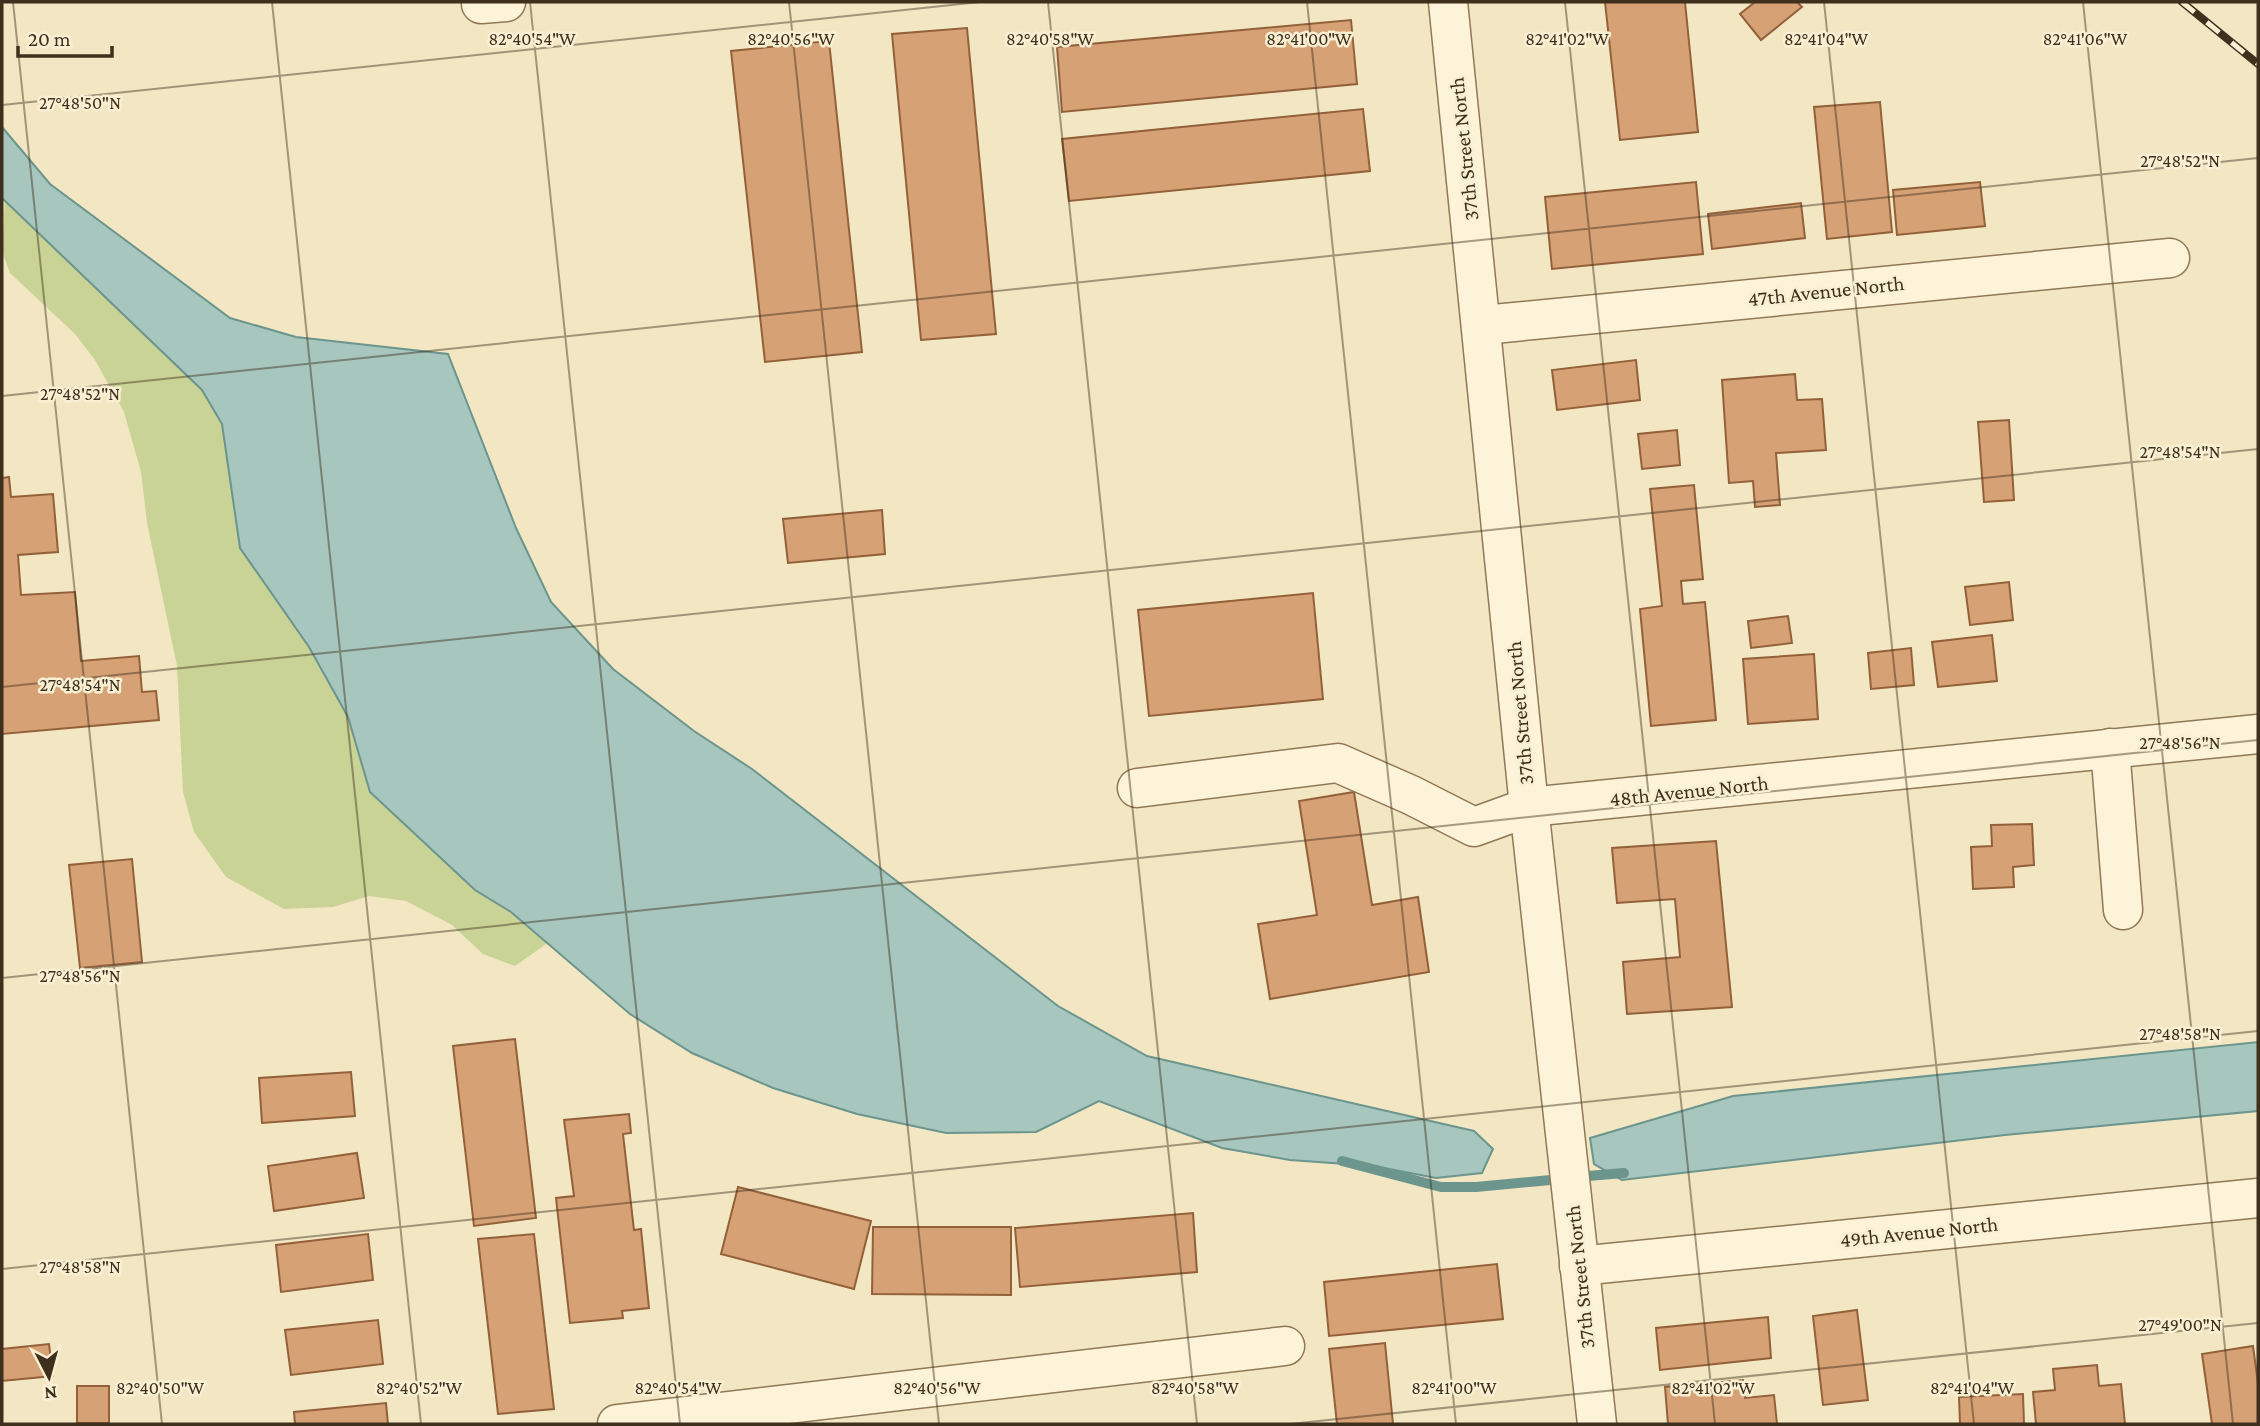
<svg xmlns="http://www.w3.org/2000/svg" width="2260" height="1426" font-family="'Crimson Pro',serif">
<style>
.green{fill:#c9d396}
.water{fill:#a6c6be;stroke:#6b958d;stroke-width:2}
.lines{fill:none;stroke-linecap:round;stroke-linejoin:round}
.stream{stroke:#6b958d;stroke-width:10}
.building{fill:#d6a175;stroke:#92613a;stroke-width:2}
.minor-casing{stroke:#907857;stroke-width:41}
.minor{stroke:#fcf3d8;stroke-width:38}
.rail-casing{stroke:#3f2f1d;stroke-width:8}
.rail{stroke:#f9f0d4;stroke-width:5;stroke-dasharray:16;stroke-linecap:butt}
.ticks{fill:none;stroke:#3f2f1d;stroke-width:2;stroke-opacity:0.45}
.labels{text-anchor:middle;dominant-baseline:central;stroke-width:5;stroke-linejoin:round;paint-order:stroke}
.street-label{font-size:21px;fill:#3f2f1d;stroke:#f9f0d4}
.ticks-label{font-size:18px;text-anchor:middle;fill:#3f2f1d;stroke:#f9f0d4;stroke-width:5;stroke-linejoin:round;paint-order:stroke}
</style>
<rect width="100%" height="100%" fill="#f3e7c3"/>
<path class="green" d="M 5,201 L 202,390 L 222,423 L 241,548 L 309,647 L 348,717 L 370,792 L 475,890 L 511,912 L 549,942 L 515,966 L 483,954 L 452,925 L 406,901 L 369,896 L 333,907 L 284,909 L 226,877 L 194,832 L 183,792 L 177,666 L 147,523 L 141,472 L 124,412 L 95,360 L 75,334 L 10,273 L 2,251 Z"/>
<g class="water">
<path d="M 2,127 L 50,184 L 230,318 L 296,337 L 448,354 L 516,528 L 551,602 L 613,669 L 694,731 L 752,769 L 1058,1006 L 1147,1056 L 1474,1131 L 1493,1149 L 1482,1173 L 1436,1178 L 1374,1166 L 1290,1160 L 1222,1148 L 1099,1101 L 1036,1132 L 946,1133 L 857,1114 L 773,1088 L 692,1053 L 630,1014 L 511,912 L 475,890 L 370,792 L 348,717 L 309,647 L 240,548 L 222,424 L 202,390 L 2,198 Z"/>
<path d="M 2258,1042 L 2258,1111 L 2005,1135 L 1622,1180 L 1594,1164 L 1590,1138 L 1733,1096 Z"/>
</g>
<g class="lines">
<g class="stream">
<path d="M 1342,1161 L 1441,1187 L 1476,1187 L 1561,1179"/>
<path d="M 1576,1177 L 1624,1173"/>
</g>
</g>
<g class="building">
<path d="M 1605,2 L 1685,2 L 1698,132 L 1620,140 Z"/>
<path d="M 1755,2 L 1797,2 L 1802,7 L 1761,40 L 1740,14 Z"/>
<path d="M 1351,20 L 1357,84 L 1062,112 L 1057,47 Z"/>
<path d="M 967,28 L 996,334 L 921,340 L 892,34 Z"/>
<path d="M 829,41 L 862,352 L 765,362 L 731,51 Z"/>
<path d="M 1880,102 L 1892,232 L 1827,239 L 1814,107 Z"/>
<path d="M 1363,109 L 1370,171 L 1069,201 L 1062,139 Z"/>
<path d="M 1696,182 L 1703,254 L 1552,269 L 1545,197 Z"/>
<path d="M 1980,182 L 1985,226 L 1897,235 L 1893,190 Z"/>
<path d="M 1801,203 L 1805,238 L 1712,249 L 1708,214 Z"/>
<path d="M 1636,360 L 1640,400 L 1557,410 L 1552,370 Z"/>
<path d="M 1795,374 L 1797,400 L 1822,399 L 1826,450 L 1776,453 L 1780,505 L 1755,507 L 1753,481 L 1729,483 L 1722,380 Z"/>
<path d="M 2009,420 L 2014,500 L 1984,502 L 1978,422 Z"/>
<path d="M 1677,430 L 1680,465 L 1642,469 L 1638,434 Z"/>
<path d="M 9,477 L 11,497 L 53,494 L 58,552 L 18,555 L 21,595 L 75,592 L 81,661 L 139,656 L 142,692 L 156,691 L 159,720 L 2,734 L 2,478 Z"/>
<path d="M 1694,485 L 1703,579 L 1681,581 L 1683,604 L 1705,602 L 1716,720 L 1651,726 L 1640,609 L 1662,606 L 1650,489 Z"/>
<path d="M 882,510 L 885,554 L 788,563 L 783,519 Z"/>
<path d="M 2009,582 L 2013,620 L 1970,625 L 1965,587 Z"/>
<path d="M 1313,593 L 1323,699 L 1149,716 L 1138,610 Z"/>
<path d="M 1788,616 L 1792,643 L 1751,648 L 1748,621 Z"/>
<path d="M 1992,635 L 1997,681 L 1938,687 L 1932,642 Z"/>
<path d="M 1911,648 L 1914,685 L 1871,689 L 1868,653 Z"/>
<path d="M 1814,654 L 1818,719 L 1748,724 L 1743,659 Z"/>
<path d="M 1354,792 L 1372,905 L 1418,897 L 1429,972 L 1270,999 L 1258,924 L 1317,915 L 1299,801 Z"/>
<path d="M 2032,824 L 2034,865 L 2013,867 L 2014,887 L 1973,889 L 1971,847 L 1992,846 L 1991,825 Z"/>
<path d="M 1716,841 L 1732,1007 L 1627,1014 L 1623,962 L 1680,957 L 1675,899 L 1617,903 L 1612,848 Z"/>
<path d="M 132,859 L 142,962 L 80,968 L 69,865 Z"/>
<path d="M 515,1039 L 536,1218 L 474,1226 L 453,1046 Z"/>
<path d="M 351,1072 L 355,1116 L 262,1123 L 259,1078 Z"/>
<path d="M 629,1114 L 631,1133 L 623,1134 L 634,1230 L 641,1229 L 649,1308 L 622,1311 L 623,1318 L 570,1323 L 556,1198 L 574,1196 L 564,1120 Z"/>
<path d="M 357,1153 L 364,1198 L 274,1211 L 268,1166 Z"/>
<path d="M 738,1187 L 871,1221 L 854,1289 L 721,1254 Z"/>
<path d="M 1193,1213 L 1197,1272 L 1020,1287 L 1015,1228 Z"/>
<path d="M 873,1227 L 1011,1227 L 1011,1295 L 872,1294 Z"/>
<path d="M 368,1234 L 373,1280 L 281,1292 L 276,1245 Z"/>
<path d="M 534,1234 L 554,1409 L 498,1414 L 478,1239 Z"/>
<path d="M 1497,1264 L 1503,1319 L 1329,1336 L 1324,1282 Z"/>
<path d="M 1857,1310 L 1868,1400 L 1823,1405 L 1813,1316 Z"/>
<path d="M 1768,1317 L 1771,1358 L 1660,1370 L 1656,1328 Z"/>
<path d="M 378,1320 L 383,1364 L 291,1375 L 285,1330 Z"/>
<path d="M 1385,1343 L 1393,1424 L 1337,1424 L 1329,1349 Z"/>
<path d="M 49,1344 L 53,1376 L 2,1381 L 2,1349 Z"/>
<path d="M 2253,1346 L 2258,1383 L 2258,1424 L 2212,1424 L 2202,1354 Z"/>
<path d="M 2097,1365 L 2099,1386 L 2121,1384 L 2125,1424 L 2036,1424 L 2033,1392 L 2055,1390 L 2053,1369 Z"/>
<path d="M 1743,1380 L 1745,1398 L 1774,1395 L 1777,1424 L 1668,1424 L 1665,1387 Z"/>
<rect x="77" y="1386" width="32" height="37"/>
<path d="M 2023,1394 L 2024,1424 L 1960,1424 L 1959,1397 Z"/>
<path d="M 386,1403 L 388,1424 L 295,1424 L 294,1412 Z"/>
</g>
<g class="lines">
<defs>
<g id="minor">
<path d="M 481,2 L 481,4 L 506,2"/>
<path d="M 1448,2 L 1529,807 L 1597,1424"/>
<path d="M 1483,325 L 2170,258"/>
<path d="M 2110,748 L 2123,910"/>
<path d="M 1137,788 L 1338,763 L 1411,795 L 1474,827 L 1529,807 L 2258,734"/>
<path d="M 1579,1266 L 2258,1198"/>
<path d="M 617,1424 L 1285,1346"/>
</g>
</defs>
<use href="#minor" class="minor-casing"/>
<use href="#minor" class="minor"/>
<defs>
<path id="rail" d="M 2182,2 L 2258,64"/>
</defs>
<use href="#rail" class="rail-casing"/>
<use href="#rail" class="rail"/>
</g>
<path class="ticks" d="M 13,2 L 162,1424M 272,2 L 421,1424M 530,2 L 680,1424M 789,2 L 939,1424M 1048,2 L 1197,1424M 1307,2 L 1456,1424M 1565,2 L 1715,1424M 1824,2 L 1974,1424M 2083,2 L 2233,1424M 2,105 L 980,2M 2,396 L 2258,158M 2,687 L 2258,449M 2,978 L 2258,740M 2,1269 L 2258,1031M 1290,1424 L 2258,1323"/>
<g class="labels">
<g class="street-label">
<text transform="translate(1464 149) rotate(-96)">37th Street North</text>
<text transform="translate(1826 291) rotate(-6)">47th Avenue North</text>
<text transform="translate(1520 713) rotate(-95)">37th Street North</text>
<text transform="translate(1689 791) rotate(-6)">48th Avenue North</text>
<text transform="translate(1919 1232) rotate(-6)">49th Avenue North</text>
<text transform="translate(1580 1277) rotate(-96)">37th Street North</text>
</g>
</g>
<g class="ticks-label">
<text x="532" y="45">82°40'54"W</text>
<text x="791" y="45">82°40'56"W</text>
<text x="1050" y="45">82°40'58"W</text>
<text x="1309" y="45">82°41'00"W</text>
<text x="1567" y="45">82°41'02"W</text>
<text x="1826" y="45">82°41'04"W</text>
<text x="2085" y="45">82°41'06"W</text>
<text x="80" y="109">27°48'50"N</text>
<text x="2180" y="167">27°48'52"N</text>
<text x="80" y="400">27°48'52"N</text>
<text x="2180" y="458">27°48'54"N</text>
<text x="80" y="691">27°48'54"N</text>
<text x="2180" y="749">27°48'56"N</text>
<text x="80" y="982">27°48'56"N</text>
<text x="2180" y="1040">27°48'58"N</text>
<text x="80" y="1273">27°48'58"N</text>
<text x="2180" y="1331">27°49'00"N</text>
<text x="160" y="1394">82°40'50"W</text>
<text x="419" y="1394">82°40'52"W</text>
<text x="678" y="1394">82°40'54"W</text>
<text x="937" y="1394">82°40'56"W</text>
<text x="1195" y="1394">82°40'58"W</text>
<text x="1454" y="1394">82°41'00"W</text>
<text x="1713" y="1394">82°41'02"W</text>
<text x="1972" y="1394">82°41'04"W</text>
</g>
<rect width="2260" height="1426" fill="none" stroke="#3f2f1d" stroke-width="7"/>
<g transform="translate(49 1377) rotate(174)" stroke="#f9f0d4" stroke-width="5" paint-order="stroke">
<path d="M0-5L12 26L0 18L-12 26Z" fill="#3f2f1d"/>
<text y="-10" font-size="19" font-weight="bold" text-anchor="middle" fill="#3f2f1d">N</text>
</g>
<path d="M18 46v10h94v-10" fill="none" stroke="#3f2f1d" stroke-width="3.5"/>
<text x="28" y="46" font-size="21" fill="#3f2f1d" stroke="#f9f0d4" stroke-width="5" paint-order="stroke">20 m</text>
</svg>
